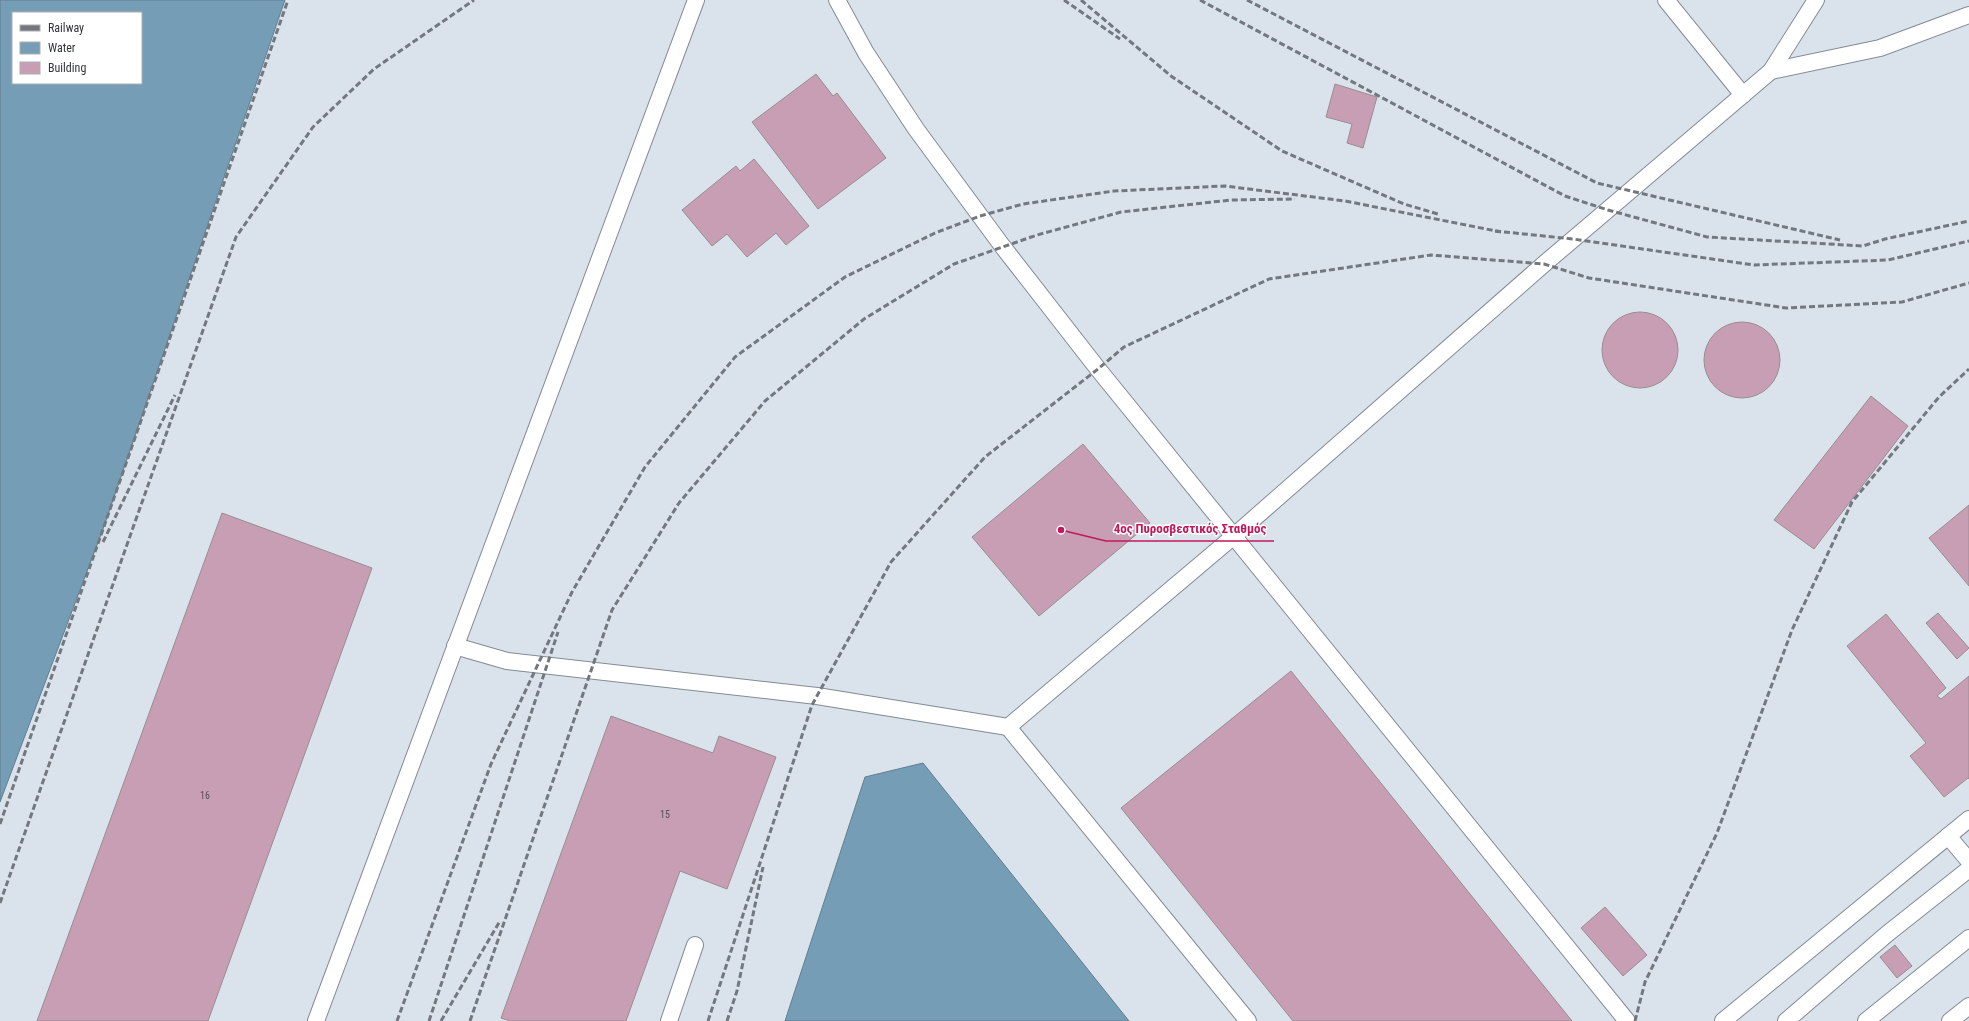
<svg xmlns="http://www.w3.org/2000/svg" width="1969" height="1021" font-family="'Roboto Condensed',sans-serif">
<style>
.water{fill:#759db5;stroke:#617e90;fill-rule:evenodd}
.building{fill:#c89eb4;stroke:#988d92}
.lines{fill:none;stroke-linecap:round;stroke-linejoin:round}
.service-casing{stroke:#838b94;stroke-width:18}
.service{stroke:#fff;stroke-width:16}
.rail{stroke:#73787e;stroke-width:3;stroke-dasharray:6 3;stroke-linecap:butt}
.labels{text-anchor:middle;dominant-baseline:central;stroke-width:3;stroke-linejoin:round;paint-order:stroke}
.number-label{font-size:10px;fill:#584f58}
.leader{fill:none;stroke:#c2185b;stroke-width:1.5}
.callout-dot{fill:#c2185b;stroke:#fff;stroke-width:1.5}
.callout-label{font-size:13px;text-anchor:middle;font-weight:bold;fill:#c2185b;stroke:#fff;stroke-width:3;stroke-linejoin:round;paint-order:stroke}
</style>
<rect width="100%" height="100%" fill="#dae2ec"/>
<g class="water">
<path d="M 0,0 L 285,0 L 103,529 L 0,802 ZM 13,13 L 141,13 L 141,83 L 13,83 Z"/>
<path d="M 923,763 L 1129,1021 L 785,1021 L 865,777 Z"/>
</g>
<g class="building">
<path d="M 816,74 L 833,96 L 837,93 L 886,158 L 818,209 L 752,122 Z"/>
<path d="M 1335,84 L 1377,97 L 1363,148 L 1347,143 L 1352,124 L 1326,117 Z"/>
<path d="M 754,159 L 809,226 L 786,245 L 776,233 L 747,257 L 727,234 L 712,246 L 682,210 L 736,166 L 740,171 Z"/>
<circle cx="1640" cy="350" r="38"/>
<circle cx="1742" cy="360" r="38"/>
<path d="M 1871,396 L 1908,426 L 1814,549 L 1774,520 Z"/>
<path d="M 1083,444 L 1150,523 L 1039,616 L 972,537 Z"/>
<path d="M 1969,505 L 1969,586 L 1929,538 Z"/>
<path d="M 222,513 L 372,568 L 208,1021 L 37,1021 Z"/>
<path d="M 1938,613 L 1969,648 L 1957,659 L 1926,623 Z"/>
<path d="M 1886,614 L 1946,688 L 1937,696 L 1941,699 L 1969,676 L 1969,779 L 1968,778 L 1944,797 L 1910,756 L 1926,743 L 1847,646 Z"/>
<path d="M 1291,671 L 1572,1021 L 1293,1021 L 1121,808 Z"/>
<path d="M 611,716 L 713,753 L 719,736 L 776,757 L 727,889 L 680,871 L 626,1021 L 510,1021 L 501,1018 Z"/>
<path d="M 1605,907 L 1647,955 L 1623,976 L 1581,928 Z"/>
<path d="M 1895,945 L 1912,966 L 1897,978 L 1880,957 Z"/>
</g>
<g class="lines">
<defs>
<g id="service">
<path d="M 837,0 L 866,53 L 916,129 L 1003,247 L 1098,369 L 1627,1021"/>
<path d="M 1666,0 L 1743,95"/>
<path d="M 1771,71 L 1880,48 L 1969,15"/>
<path d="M 455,646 L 507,661 L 817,696 L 1008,727 L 1234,536 L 1544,264 L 1771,71 L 1816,0"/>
<path d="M 1008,727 L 1248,1021"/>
<path d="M 1948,836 L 1969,861"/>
<path d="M 316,1021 L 696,0"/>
<path d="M 669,1021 L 695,945"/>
<path d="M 1723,1021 L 1969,819"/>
<path d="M 1786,1021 L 1887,934 L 1969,869"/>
<path d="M 1866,1021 L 1969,938"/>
<path d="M 1950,1021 L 1969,1006"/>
</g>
</defs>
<use href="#service" class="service-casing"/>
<use href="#service" class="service"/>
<g class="rail">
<path d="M 1064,0 L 1120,39"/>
<path d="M 1081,0 L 1171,76 L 1282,151 L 1404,204 L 1438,214"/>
<path d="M 1200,0 L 1565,196 L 1608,210 L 1707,237 L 1863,246 L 1885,239 L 1969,221"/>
<path d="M 1247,0 L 1597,183 L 1840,240"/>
<path d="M 1495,231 L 1573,239 L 1754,265 L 1888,260 L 1969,241"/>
<path d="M 103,542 L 175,395"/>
<path d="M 0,824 L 288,0"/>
<path d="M 0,903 L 236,237 L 313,127 L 374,69 L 474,0"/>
<path d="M 397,1021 L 491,764 L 572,592 L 645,467 L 735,357 L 845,277 L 935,233 L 980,216 L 1023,204 L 1114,191 L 1225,186 L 1345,201 L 1501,232"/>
<path d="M 429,1021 L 558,632"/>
<path d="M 441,1021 L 500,921"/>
<path d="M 470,1021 L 612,610 L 679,503 L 765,401 L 864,319 L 954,264 L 1037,235 L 1121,212 L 1231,200 L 1295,199"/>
<path d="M 708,1021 L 812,705 L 891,562 L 985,457 L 1098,369 L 1124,347 L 1269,279 L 1431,255 L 1544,264 L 1589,278 L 1786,308 L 1902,302 L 1969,283"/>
<path d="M 727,1021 L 737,991 L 763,867"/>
<path d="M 1635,1021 L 1645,982 L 1717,833 L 1792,630 L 1852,502 L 1939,397 L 1969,369"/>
</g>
</g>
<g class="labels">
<g class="number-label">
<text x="205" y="795">16</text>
<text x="665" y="814">15</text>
</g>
</g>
<path class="leader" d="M1061 530L1106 541H1274"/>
<circle class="callout-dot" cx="1061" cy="530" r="4"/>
<g class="callout-label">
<text x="1190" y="533">4ος Πυροσβεστικός Σταθμός</text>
</g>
<rect x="12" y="12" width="130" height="72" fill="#ffffff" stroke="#adaeb0"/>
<rect x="20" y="25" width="20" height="6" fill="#73787e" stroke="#adaeb0"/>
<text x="48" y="32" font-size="12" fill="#323539">Railway</text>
<rect x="20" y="42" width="20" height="12" fill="#759db5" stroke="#adaeb0"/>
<text x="48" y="52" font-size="12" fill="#323539">Water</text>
<rect x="20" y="62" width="20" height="12" fill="#c89eb4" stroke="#adaeb0"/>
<text x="48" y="72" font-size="12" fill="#323539">Building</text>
</svg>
